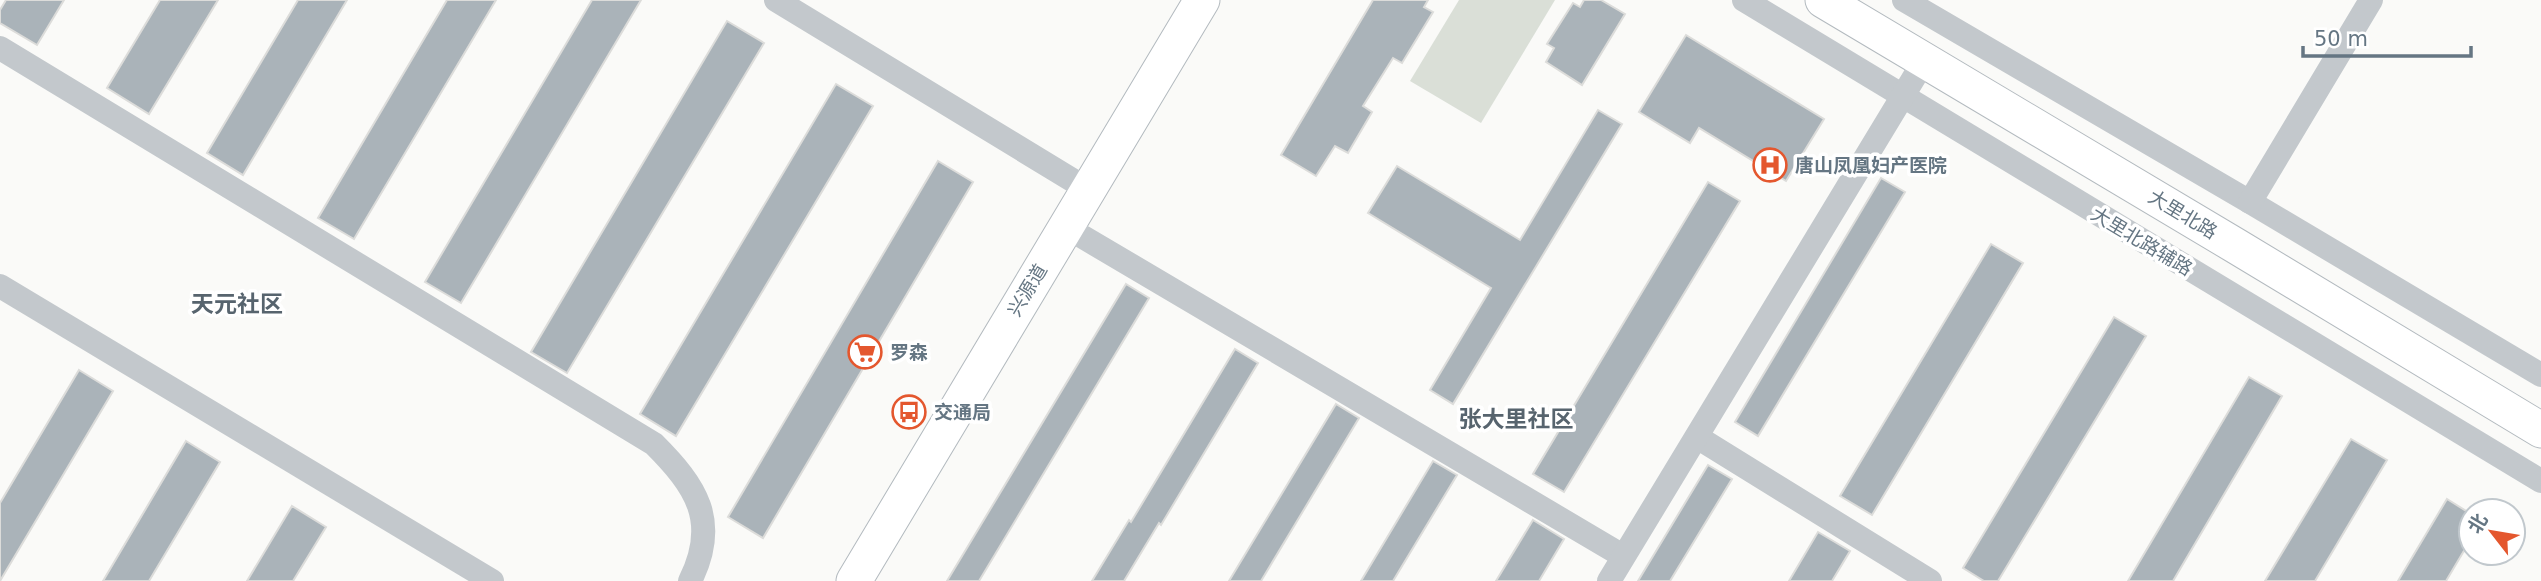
<svg xmlns="http://www.w3.org/2000/svg" width="2541" height="581" font-family="'DejaVu Sans','Noto Sans SC',sans-serif">
<style>
.green{fill:#dadfd7}
.building{fill:#aab3b9;stroke:#dcdcda;stroke-width:2}
.lines{fill:none;stroke-linecap:round;stroke-linejoin:round}
.secondary-casing{stroke:#b3babf;stroke-width:37}
.minor{stroke:#c3c8cc;stroke-width:24}
.secondary{stroke:#fff;stroke-width:35}
.labels{text-anchor:middle;dominant-baseline:central;stroke-width:7;stroke-linejoin:round;paint-order:stroke}
.poi-label{font-size:19px;font-weight:bold;fill:#657683;stroke:#fff;text-anchor:start}
.street-label{font-size:19px;fill:#657683;stroke:#fff}
.quarter-label{font-size:23px;font-weight:bold;fill:#57646e;stroke:#fff}
</style>
<rect width="100%" height="100%" fill="#fafaf8"/>
<path class="green" d="M 1459,0 L 1555,0 L 1481,123 L 1410,81 Z"/>
<g class="building">
<path d="M 6,0 L 64,0 L 37,45 L 0,23 L 0,10 Z"/>
<path d="M 160,0 L 218,0 L 149,114 L 107,88 Z"/>
<path d="M 298,0 L 347,0 L 243,175 L 207,153 Z"/>
<path d="M 447,0 L 496,0 L 354,239 L 318,218 Z"/>
<path d="M 592,0 L 641,0 L 461,303 L 425,282 Z"/>
<path d="M 1373,0 L 1428,0 L 1424,7 L 1433,12 L 1402,63 L 1393,58 L 1363,106 L 1372,112 L 1348,153 L 1335,146 L 1316,176 L 1281,155 Z"/>
<path d="M 1584,0 L 1601,0 L 1625,14 L 1582,85 L 1546,62 L 1554,48 L 1547,44 L 1573,3 L 1580,7 Z"/>
<path d="M 727,21 L 764,43 L 567,373 L 531,352 Z"/>
<path d="M 1686,35 L 1824,119 L 1786,181 L 1699,128 L 1690,143 L 1639,112 Z"/>
<path d="M 836,84 L 873,106 L 676,436 L 640,414 Z"/>
<path d="M 1598,110 L 1622,124 L 1453,404 L 1430,390 L 1491,288 L 1368,213 L 1397,166 L 1520,240 Z"/>
<path d="M 938,161 L 973,182 L 763,538 L 728,517 Z"/>
<path d="M 1881,178 L 1905,192 L 1758,436 L 1735,422 Z"/>
<path d="M 1708,182 L 1740,201 L 1564,492 L 1533,474 Z"/>
<path d="M 1991,244 L 2023,263 L 1872,515 L 1840,496 Z"/>
<path d="M 1126,284 L 1149,298 L 979,581 L 947,581 Z"/>
<path d="M 2114,317 L 2146,336 L 1998,581 L 1984,581 L 1963,568 Z"/>
<path d="M 1235,349 L 1258,363 L 1161,525 L 1159,523 L 1124,581 L 1092,581 L 1129,520 L 1131,522 Z"/>
<path d="M 79,370 L 113,391 L 0,581 L 0,503 Z"/>
<path d="M 2249,377 L 2282,396 L 2173,581 L 2128,581 Z"/>
<path d="M 1336,404 L 1359,418 L 1261,581 L 1229,581 Z"/>
<path d="M 2351,439 L 2387,460 L 2315,581 L 2265,581 Z"/>
<path d="M 186,441 L 220,462 L 149,581 L 103,581 Z"/>
<path d="M 1433,461 L 1457,475 L 1393,581 L 1361,581 Z"/>
<path d="M 1708,465 L 1732,479 L 1670,581 L 1638,581 Z"/>
<path d="M 2447,499 L 2471,514 L 2471,539 L 2446,581 L 2398,581 Z"/>
<path d="M 292,506 L 326,527 L 293,581 L 247,581 Z"/>
<path d="M 1533,520 L 1564,539 L 1539,581 L 1496,581 Z"/>
<path d="M 1818,532 L 1850,551 L 1832,581 L 1789,581 Z"/>
</g>
<g class="lines">
<defs>
<g id="secondary">
<path d="M 1823,0 L 2236,246 L 2541,430"/>
<path d="M 854,581 L 1202,0"/>
</g>
</defs>
<use href="#secondary" class="secondary-casing"/>
<g class="minor">
<path d="M 776,0 L 1087,189"/>
<path d="M 1744,0 L 2541,481"/>
<path d="M 1904,0 L 2250,202 L 2541,375"/>
<path d="M 0,48 L 654,444 C 696,486 720,521 690,581"/>
<path d="M 2250,202 L 2371,0"/>
<path d="M 1083,237 L 1623,556"/>
<path d="M 0,286 L 492,581"/>
<path d="M 1697,437 L 1930,581"/>
<path d="M 1609,581 L 1924,61"/>
</g>
<use href="#secondary" class="secondary"/>
</g>
<defs>
<symbol id="hospital-ring" viewBox="-11 -11 22 22"><circle r="9.5" fill="#fff" stroke="#e4572e" stroke-width="1.5"/><path d="M-5-5h3v3.5h4V-5h3V5h-3V1.5h-4V5h-3Z" fill="#e4572e"/></symbol>
<symbol id="supermarket-ring" viewBox="-11 -11 22 22"><circle r="9.5" fill="#fff" stroke="#e4572e" stroke-width="1.5"/><path d="M-6-5.5h2.5l.6 2H6L4.5 2H-2.5L-4.4-4H-6ZM-1.5 3.2a1.3 1.3 0 1 0 .1 0ZM3 3.2a1.3 1.3 0 1 0 .1 0Z" fill="#e4572e"/></symbol>
<symbol id="bus-ring" viewBox="-11 -11 22 22"><circle r="9.5" fill="#fff" stroke="#e4572e" stroke-width="1.5"/><path d="M-5-6H5V4H4V6H2V4H-2V6H-4V4H-5ZM-3.5-4V0h7V-4ZM-3.5 1.2v1.5H-2V1.2ZM2 1.2v1.5H3.5V1.2Z" fill="#e4572e"/></symbol>
</defs>
<g fill-rule="evenodd">
<use href="#hospital-ring" x="1751" y="146" width="38" height="38"/>
<use href="#supermarket-ring" x="846" y="333" width="38" height="38"/>
<use href="#bus-ring" x="890" y="393" width="38" height="38"/>
</g>
<g class="labels">
<g class="poi-label">
<text x="1795" y="165">唐山凤凰妇产医院</text>
<text x="890" y="352">罗森</text>
<text x="934" y="412">交通局</text>
</g>
<g class="street-label">
<text transform="translate(2183 214) rotate(31)">大里北路</text>
<text transform="translate(2142 241) rotate(31)">大里北路辅路</text>
<text transform="translate(1027 290) rotate(-59)">兴源道</text>
</g>
<g class="quarter-label">
<text x="237" y="304">天元社区</text>
<text x="1516" y="419">张大里社区</text>
</g>
</g>
<g transform="translate(2492 532) rotate(301)"><circle r="33" fill="#ffffff" stroke="#c1c8cd" stroke-width="2"/>
<path d="M0-5L12 26L0 18L-12 26Z" fill="#e4572e"/>
<text y="-10" font-size="19" font-weight="bold" text-anchor="middle" fill="#657683">北</text>
</g>
<path d="M2303 46v10h168v-10" fill="none" stroke="#657683" stroke-width="3.5"/>
<text x="2314" y="46" font-size="21" fill="#657683" stroke="#ffffff" stroke-width="5" paint-order="stroke">50 m</text>
</svg>
